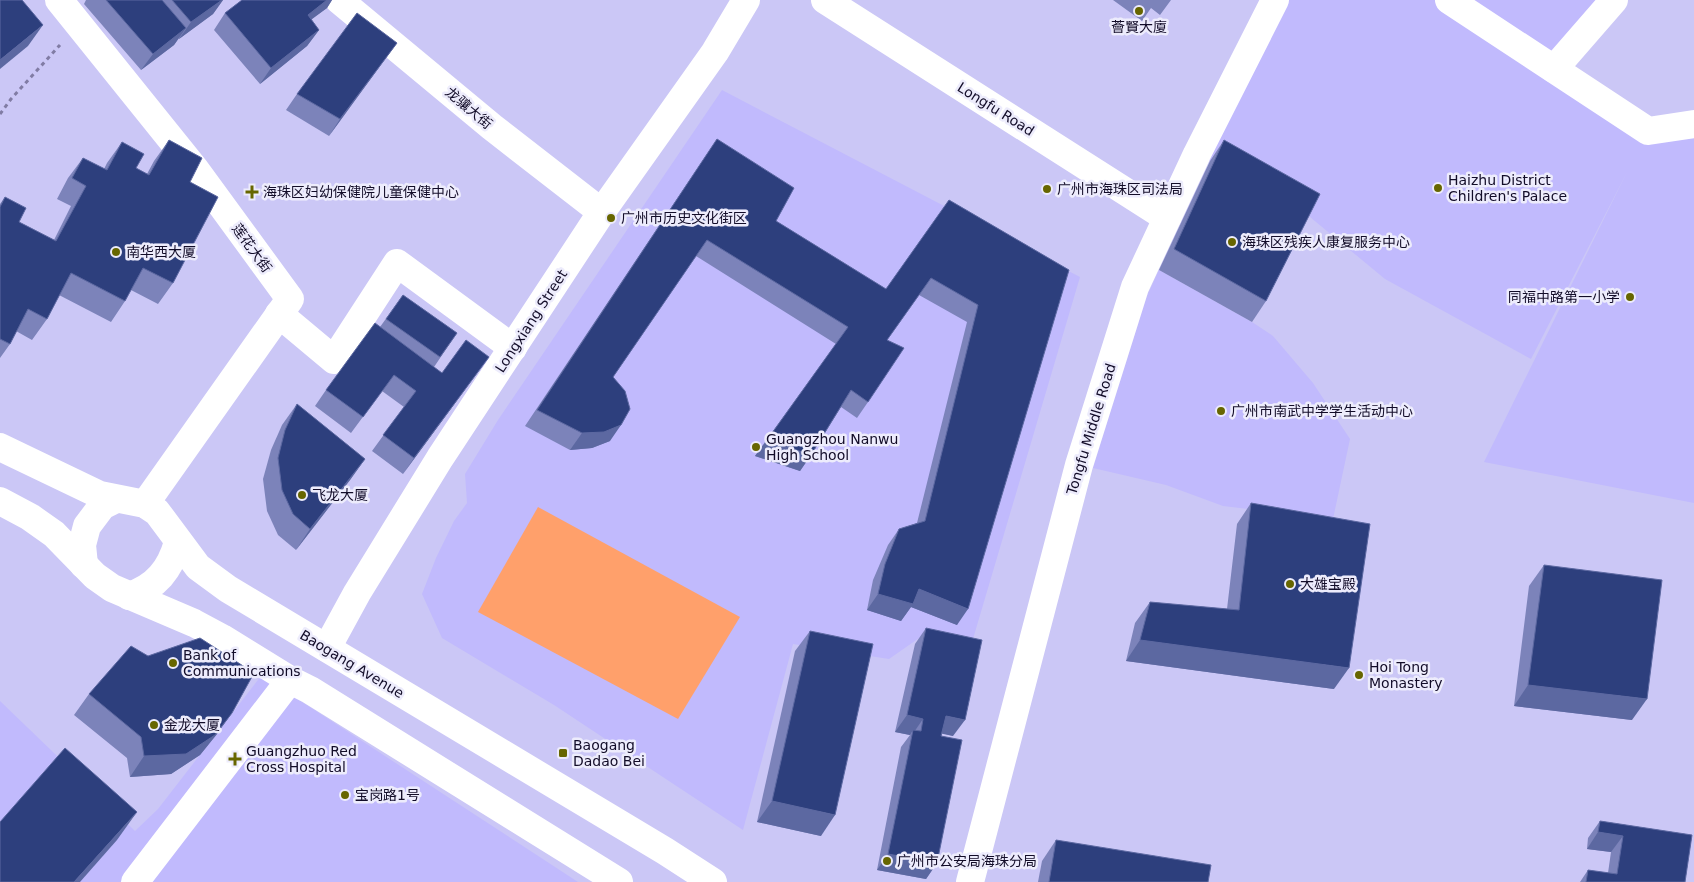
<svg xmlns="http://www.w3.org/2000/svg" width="1694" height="882" font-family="'DejaVu Sans','Noto Sans SC',sans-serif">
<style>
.built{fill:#c1bafd}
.green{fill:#ffa06b}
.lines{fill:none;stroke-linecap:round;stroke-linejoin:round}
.path{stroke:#817ca4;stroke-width:3;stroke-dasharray:4 4;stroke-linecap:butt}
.minor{stroke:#fff;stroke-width:28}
.major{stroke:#fff;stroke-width:28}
.wall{fill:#7c83ba}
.shaded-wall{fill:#5c68a1}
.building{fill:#2d3f7d;stroke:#5c68a1}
.poi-dot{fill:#676600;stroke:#edecfc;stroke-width:2}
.labels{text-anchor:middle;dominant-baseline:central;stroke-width:5;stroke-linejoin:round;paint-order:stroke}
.poi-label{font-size:14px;fill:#120c28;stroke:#edecfc;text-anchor:start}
.street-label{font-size:14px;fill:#120c28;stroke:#edecfc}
</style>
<rect width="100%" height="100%" fill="#cbc7f6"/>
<g class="built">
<path d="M 1273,0 L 1614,0 L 1554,69 L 1648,131 L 1694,127 L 1694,503 L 1484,462 L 1627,172 L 1531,359 L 1385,279 L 1310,217 L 1197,154 Z"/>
<path d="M 722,90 L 1080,277 L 970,649 L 922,636 L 889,659 L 793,644 L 743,830 L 554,705 L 442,638 L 422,594 L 436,558 L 454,521 L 467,503 L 465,474 L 498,420 Z"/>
<path d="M 1159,270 L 1252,322 L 1273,336 L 1313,383 L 1350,439 L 1333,519 L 1223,506 L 1166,485 L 1093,468 L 1147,296 Z"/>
<path d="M 261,676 L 313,709 L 578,882 L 0,882 L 0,701 L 135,831 L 158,809 Z"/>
</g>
<path class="green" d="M 538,507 L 740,617 L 678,719 L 478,612 Z"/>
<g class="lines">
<path class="path" d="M 0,114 L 11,99 L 60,45"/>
<g class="minor">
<path d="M 59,0 L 195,169 L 290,299 L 145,504"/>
<path d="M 339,0 L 492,127 L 595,207 L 603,210"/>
<path d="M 825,0 L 1167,218"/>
<path d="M 1449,0 L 1648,131 L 1694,124"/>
<path d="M 1554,69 L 1614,0"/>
<path d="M 279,314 L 334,360 L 397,263 L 513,348"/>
<path d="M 327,648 L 357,593 L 440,458 L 603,210 L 715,52 L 746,0"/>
<path d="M 135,882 L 290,680"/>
</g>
<g class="major">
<path d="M 0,447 L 100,495 L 145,504 L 157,512 L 198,567 L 228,589 L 665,851 L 713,882"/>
<path d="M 0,501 L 30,517 L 54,534 L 95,576 L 112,588 L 194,623 L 222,638 L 290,680 L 310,690 L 619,882"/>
<path d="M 84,565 L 82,545 L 87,526 L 102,506 L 116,499"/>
<path d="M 129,596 C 156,587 170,570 178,542"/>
<path d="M 970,882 L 1079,465 L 1135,287 L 1197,154 L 1275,0"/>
</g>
</g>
<g class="wall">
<path d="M 86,0 L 223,0 L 213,14 L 179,39 L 179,38 L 174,45 L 141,70 L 84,4 Z"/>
<path d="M 242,0 L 332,0 L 327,8 L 311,19 L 319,30 L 307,46 L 260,84 L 214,30 L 225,13 Z"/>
<path d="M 1113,0 L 1171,0 L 1160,15 L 1151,8 L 1142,21 Z"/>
<path d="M 397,43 L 329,136 L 286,110 L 297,94 Z"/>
<path d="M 717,139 L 776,221 L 886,289 L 949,200 L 1069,270 L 957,625 L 911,607 L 901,621 L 867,610 L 873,580 L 888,545 L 899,529 L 917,523 L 967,322 L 919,295 L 887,340 L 868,402 L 857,418 L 841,407 L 811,455 L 800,471 L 755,456 L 836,344 L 696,256 L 613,377 L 610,441 L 592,448 L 570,450 L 525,426 Z"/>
<path d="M 169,140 L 190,182 L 173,283 L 158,304 L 131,290 L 125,301 L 111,322 L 59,295 L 47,319 L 32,340 L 16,331 L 10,344 L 0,358 L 0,204 L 5,197 L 19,222 L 54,240 L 71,206 L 57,199 L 68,178 L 83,158 L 104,169 L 107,163 L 122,142 L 136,168 L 147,174 L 154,161 Z"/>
<path d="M 1224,140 L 1266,301 L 1252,322 L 1159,270 L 1210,161 Z"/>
<path d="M 403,295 L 457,333 L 434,367 L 442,373 L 489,357 L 403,474 L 372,451 L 404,407 L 382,391 L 351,433 L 315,406 L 326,390 L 380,327 Z"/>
<path d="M 297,404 L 365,459 L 350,480 L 296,550 L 278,535 L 267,511 L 263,479 L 271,450 L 282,425 Z"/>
<path d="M 1251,503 L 1334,689 L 1126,661 L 1135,623 L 1150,602 L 1227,609 L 1237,524 Z"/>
<path d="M 1544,565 L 1632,720 L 1514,706 L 1529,586 Z"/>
<path d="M 926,628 L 953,736 L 942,733 L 937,863 L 926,879 L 877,870 L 901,747 L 910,735 L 895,732 L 915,644 Z"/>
<path d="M 810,631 L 821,836 L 757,822 L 795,651 Z"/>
<path d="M 89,694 L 217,734 L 200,755 L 171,774 L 130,777 L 127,758 L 74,715 Z"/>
<path d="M 1600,821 L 1692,835 L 1685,882 L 1580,882 L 1588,870 L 1608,873 L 1611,852 L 1587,849 L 1588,838 Z"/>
<path d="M 1056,840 L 1208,882 L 1038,882 L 1042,861 Z"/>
</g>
<g class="shaded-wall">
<path d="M 222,0 L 223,0 L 213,14 L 179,39 L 191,22 Z"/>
<path d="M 327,0 L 332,0 L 327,8 L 296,31 L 308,15 Z"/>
<path d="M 43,25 L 28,46 L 0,69 L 0,60 Z"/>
<path d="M 186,28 L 174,45 L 141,70 L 153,54 Z"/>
<path d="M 319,30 L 307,46 L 260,84 L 271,68 Z"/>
<path d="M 397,43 L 385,59 L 329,136 L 340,119 Z"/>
<path d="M 489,357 L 477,373 L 403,474 L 414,458 Z"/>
<path d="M 621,425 L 610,441 L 592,448 L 570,450 L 582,433 Z"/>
<path d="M 767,440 L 811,455 L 800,471 L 755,456 Z"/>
<path d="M 365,459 L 350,480 L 296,550 L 310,529 Z"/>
<path d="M 919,589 L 968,609 L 957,625 L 911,607 L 901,621 L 867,610 L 878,594 Z"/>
<path d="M 1140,640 L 1349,668 L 1334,689 L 1126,661 Z"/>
<path d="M 1528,685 L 1647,699 L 1632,720 L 1514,706 Z"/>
<path d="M 232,713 L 217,734 L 200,755 L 171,774 L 130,777 L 144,756 Z"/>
<path d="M 907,715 L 923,719 L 912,735 L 913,730 L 910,735 L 895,732 Z"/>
<path d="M 946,716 L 965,720 L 953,736 L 934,732 Z"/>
<path d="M 772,801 L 835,815 L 821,836 L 757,822 Z"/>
<path d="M 137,812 L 117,840 L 80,882 L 74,882 Z"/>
<path d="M 1598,832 L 1623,836 L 1611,852 L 1587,849 Z"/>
<path d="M 888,854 L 937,863 L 926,879 L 877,870 Z"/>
</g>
<g class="building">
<path d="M 0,0 L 22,0 L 43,25 L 0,60 Z"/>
<path d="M 106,0 L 162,0 L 186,28 L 153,54 Z"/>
<path d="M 172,0 L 222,0 L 191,22 Z"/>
<path d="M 242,0 L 327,0 L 308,15 L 319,30 L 271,68 L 225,13 Z"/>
<path d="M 357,13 L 397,43 L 340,119 L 297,94 Z"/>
<path d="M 717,139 L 794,188 L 776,221 L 886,289 L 949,200 L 1069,270 L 968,609 L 919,589 L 913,604 L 878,594 L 885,564 L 899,529 L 925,521 L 978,305 L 931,278 L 887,340 L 904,348 L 868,402 L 851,390 L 811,455 L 767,440 L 848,327 L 707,240 L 613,377 L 625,391 L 630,409 L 621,425 L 604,432 L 582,433 L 537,410 Z"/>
<path d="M 169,140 L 202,158 L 190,182 L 218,197 L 173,283 L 143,268 L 125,301 L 71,273 L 47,319 L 28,309 L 10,344 L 0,339 L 0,207 L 5,197 L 26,208 L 19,222 L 56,241 L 86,186 L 72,178 L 83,158 L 107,170 L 122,142 L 144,154 L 136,168 L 149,175 Z"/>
<path d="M 1224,140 L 1320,194 L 1266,301 L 1174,249 Z"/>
<path d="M 403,295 L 457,333 L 440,357 L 386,319 Z"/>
<path d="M 375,323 L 442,373 L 466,340 L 489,357 L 414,458 L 383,435 L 416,391 L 394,375 L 363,417 L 326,390 Z"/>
<path d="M 297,404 L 365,459 L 310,529 L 293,514 L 282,490 L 278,458 L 285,430 Z"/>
<path d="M 1251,503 L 1370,524 L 1349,668 L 1140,640 L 1150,602 L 1239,610 Z"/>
<path d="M 1544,565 L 1662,580 L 1647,699 L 1528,685 Z"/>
<path d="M 926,628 L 982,640 L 965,720 L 946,716 L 941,736 L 962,740 L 937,863 L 888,854 L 913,730 L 921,731 L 923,719 L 907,715 Z"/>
<path d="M 810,631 L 873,644 L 835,815 L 772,801 Z"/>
<path d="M 200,638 L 254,673 L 232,713 L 215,735 L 186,754 L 144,756 L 141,737 L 89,694 L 131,646 L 148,656 Z"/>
<path d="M 65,748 L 137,812 L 74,882 L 0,882 L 0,822 Z"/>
<path d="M 1600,821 L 1692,835 L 1685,882 L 1586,882 L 1588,870 L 1617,874 L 1623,836 L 1598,832 Z"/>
<path d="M 1056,840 L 1211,865 L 1208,882 L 1049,882 Z"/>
</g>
<g class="poi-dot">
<circle cx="1139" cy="11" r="5"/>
<circle cx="1438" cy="188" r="5"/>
<circle cx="1047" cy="189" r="5"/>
<path d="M249.5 184.5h5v5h5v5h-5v5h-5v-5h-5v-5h5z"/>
<circle cx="611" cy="218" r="5"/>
<circle cx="1232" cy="242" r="5"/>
<circle cx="116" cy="252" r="5"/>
<circle cx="1630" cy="297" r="5"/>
<circle cx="1221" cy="411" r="5"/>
<circle cx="756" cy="447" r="5"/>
<circle cx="302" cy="495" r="5"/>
<circle cx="1290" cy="584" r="5"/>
<circle cx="173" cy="663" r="5"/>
<circle cx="1359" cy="675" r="5"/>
<circle cx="154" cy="725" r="5"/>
<rect x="558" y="748" width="10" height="10" rx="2.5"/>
<path d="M232.5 751.5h5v5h5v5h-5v5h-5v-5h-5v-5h5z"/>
<circle cx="345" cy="795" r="5"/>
<circle cx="887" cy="861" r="5"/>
</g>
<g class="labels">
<g class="poi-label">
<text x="1139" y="27" text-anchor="middle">薈賢大廈</text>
<text x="1448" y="180">Haizhu District<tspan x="1448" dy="16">Children's Palace</tspan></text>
<text x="1057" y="189">广州市海珠区司法局</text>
<text x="263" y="192">海珠区妇幼保健院儿童保健中心</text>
<text x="621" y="218">广州市历史文化街区</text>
<text x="1242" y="242">海珠区残疾人康复服务中心</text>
<text x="126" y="252">南华西大厦</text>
<text x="1620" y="297" text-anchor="end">同福中路第一小学</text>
<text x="1231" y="411">广州市南武中学学生活动中心</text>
<text x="766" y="439">Guangzhou Nanwu<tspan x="766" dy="16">High School</tspan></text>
<text x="312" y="495">飞龙大厦</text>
<text x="1300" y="584">大雄宝殿</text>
<text x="183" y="655">Bank of<tspan x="183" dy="16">Communications</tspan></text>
<text x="1369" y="667">Hoi Tong<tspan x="1369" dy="16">Monastery</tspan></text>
<text x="164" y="725">金龙大厦</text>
<text x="573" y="745">Baogang<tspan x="573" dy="16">Dadao Bei</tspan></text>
<text x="246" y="751">Guangzhuo Red<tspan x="246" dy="16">Cross Hospital</tspan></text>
<text x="355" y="795">宝岗路1号</text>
<text x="897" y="861">广州市公安局海珠分局</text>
</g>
<g class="street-label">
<text transform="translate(469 108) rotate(40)">龙骧大街</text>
<text transform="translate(996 109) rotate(32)">Longfu Road</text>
<text transform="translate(252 248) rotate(54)">莲花大街</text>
<text transform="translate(531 321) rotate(-57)">Longxiang Street</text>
<text transform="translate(1091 429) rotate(-73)">Tongfu Middle Road</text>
<text transform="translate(352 664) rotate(31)">Baogang Avenue</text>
</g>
</g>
</svg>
